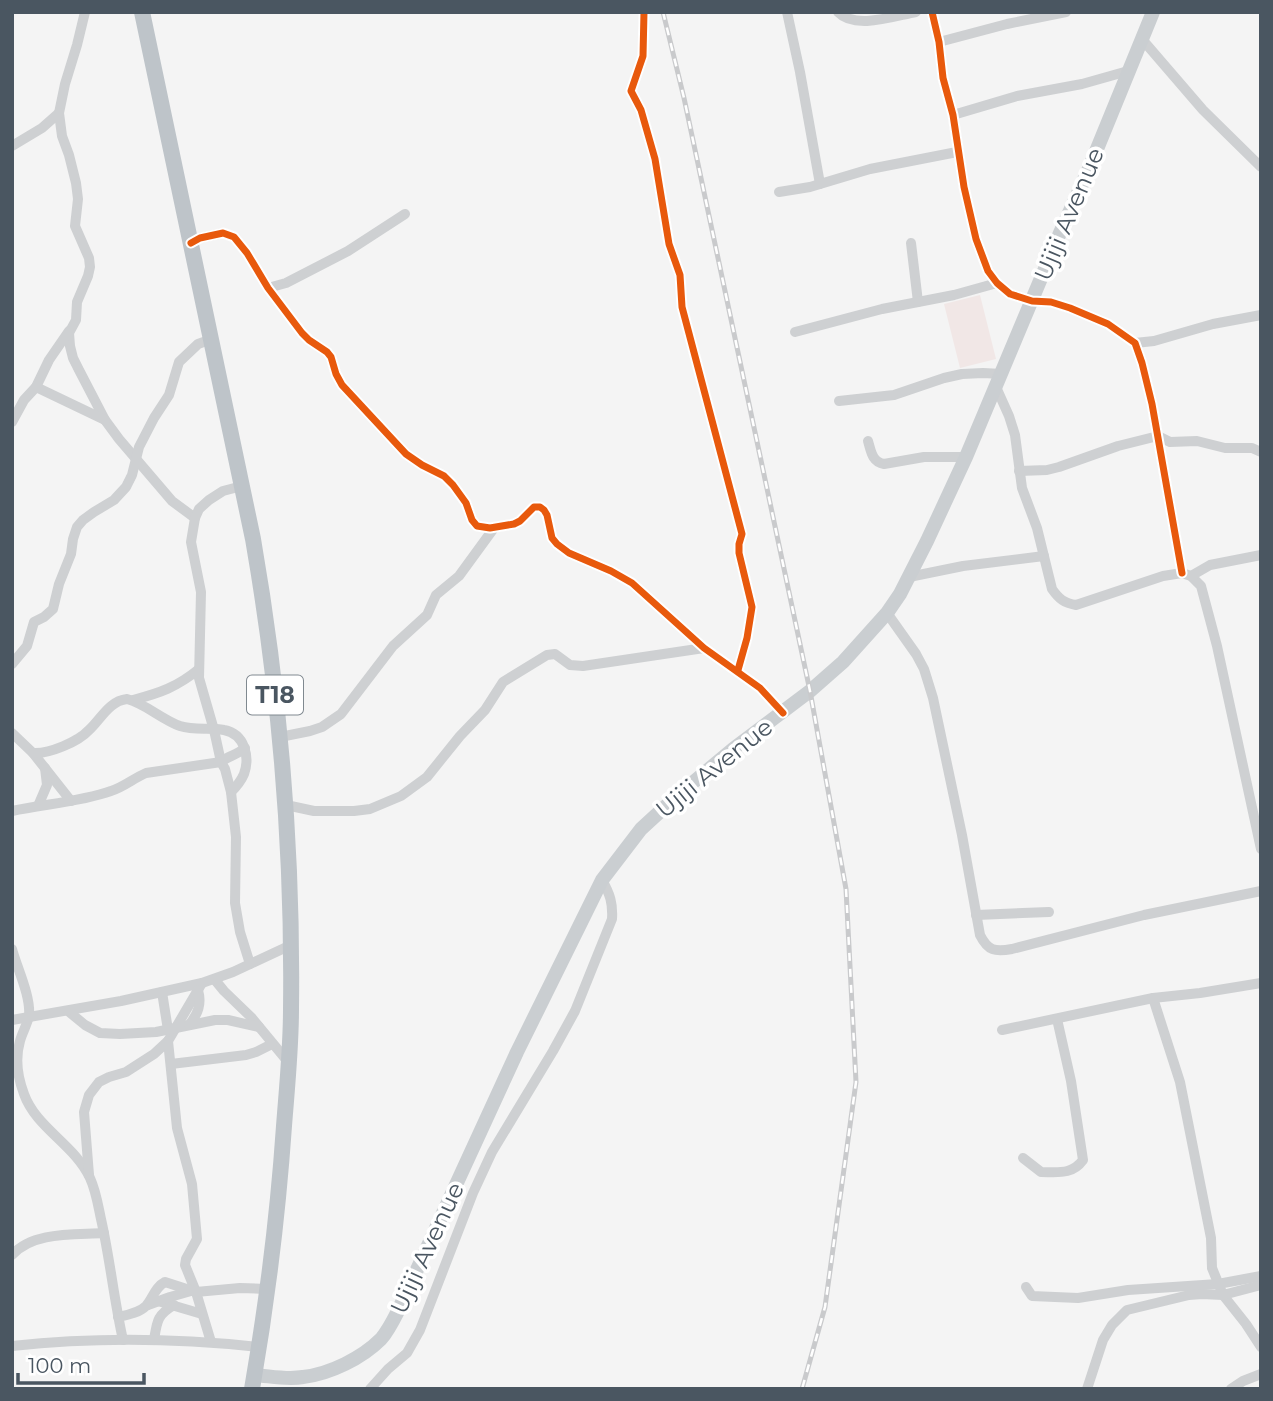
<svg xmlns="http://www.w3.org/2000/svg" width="1273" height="1401" font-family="Montserrat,sans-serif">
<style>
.medical{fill:#f1e7e6}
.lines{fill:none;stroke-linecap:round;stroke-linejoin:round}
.minor{stroke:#ced0d2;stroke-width:10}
.major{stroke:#caced1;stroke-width:14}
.highway{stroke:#bec4c9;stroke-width:16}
.rail-casing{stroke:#c9cacc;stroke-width:5}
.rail{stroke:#fff;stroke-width:2.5;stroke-dasharray:8;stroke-linecap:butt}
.cycleway-casing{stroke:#fff;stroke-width:11}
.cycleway{stroke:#e8590c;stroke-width:7}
.labels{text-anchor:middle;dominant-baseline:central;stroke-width:7;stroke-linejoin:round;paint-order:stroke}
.shield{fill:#fff;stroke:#808990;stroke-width:2}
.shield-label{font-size:23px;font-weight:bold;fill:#4a5661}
.street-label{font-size:24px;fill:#4a5661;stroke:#fff}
</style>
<rect width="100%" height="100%" fill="#f4f4f4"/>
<path class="medical" d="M 980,295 L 996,359 L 960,368 L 944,304 Z"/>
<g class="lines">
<g class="minor">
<path d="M 85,12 L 77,45 L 65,84 L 59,113 L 62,136 L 69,155 L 76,183 L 78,199 L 75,226 L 89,258 L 90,267 L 88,276 L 77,302 L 76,320 L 69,333 L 70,346 L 73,358 L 79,370 L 105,420 L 119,439 L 172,501 L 195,518"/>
<path d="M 644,12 L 643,56 L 631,91 L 641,110 L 655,159 L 669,244 L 680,275 L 682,307 L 742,534 L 739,544 L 739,553 L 752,607 L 747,638 L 738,670"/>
<path d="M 787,12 L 800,72 L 820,184"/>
<path d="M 838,12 C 855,30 894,16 916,12"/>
<path d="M 932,12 L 939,42 L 943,78 L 953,115 L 964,187 L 976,239 L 988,271 L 997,283 L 1010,294 L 1032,301 L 1051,302 L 1070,308 L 1108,324 L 1135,343 L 1142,363 L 1152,404 L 1182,573"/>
<path d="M 1141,38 L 1203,110 L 1261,167"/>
<path d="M 939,42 L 1007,24 L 1066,12"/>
<path d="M 953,115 L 1017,96 L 1082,84 L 1128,71"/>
<path d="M 12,146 L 42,128 L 59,113"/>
<path d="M 779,192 L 810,187 L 870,169 L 957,152"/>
<path d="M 191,243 L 200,238 L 223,233 L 234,237 L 247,253 L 268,288 L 302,333 L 309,340 L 327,352 L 331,357 L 336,374 L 342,385 L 406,454 L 422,465 L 444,476 L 453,485 L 466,503 L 472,520 L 477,526 L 490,528 L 514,524 L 520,521 L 534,507 L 540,507 L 544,510 L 547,515 L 552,538 L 557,544 L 569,553 L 611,571 L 632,583 L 704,648 L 760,688 L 783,713"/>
<path d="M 911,243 L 918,302"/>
<path d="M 268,288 L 286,283 L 348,251 L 405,214"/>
<path d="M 795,332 L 882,309 L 954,295 L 997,283"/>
<path d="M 1135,343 L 1154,341 L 1213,324 L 1261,315"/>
<path d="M 36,387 L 105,420"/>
<path d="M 996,387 L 1009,416 L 1015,435 L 1022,488 L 1037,528 L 1052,589 C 1059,599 1064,603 1076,605 L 1163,576 L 1182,573 L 1191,576 L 1201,586 L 1217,646 L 1261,849"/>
<path d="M 839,401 L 894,395 L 944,378 L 962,374 L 983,373 L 1002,374"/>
<path d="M 12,422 L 24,400 L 36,387 L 49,360 L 69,331"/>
<path d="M 868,441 C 871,451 872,462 884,464 L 924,457 L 966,457"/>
<path d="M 1019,471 L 1047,470 L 1059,467 L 1118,446 L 1158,436 L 1170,442 L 1197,441 L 1225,448 L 1252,448 L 1261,452"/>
<path d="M 242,486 L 223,491 L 209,500 L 199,509 L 195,518 L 191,542 L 201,592 L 199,678 L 214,730 L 221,762 L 225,769 L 231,792 L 236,837 L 235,903 L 240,932 L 250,964"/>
<path d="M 1191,576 L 1210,565 L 1261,555"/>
<path d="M 909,577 L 963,566 L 1044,556"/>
<path d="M 887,613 L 916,654 L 924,669 L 933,698 L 962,835 L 980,935 C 988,951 995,952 1012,949 L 1144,915 L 1261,891"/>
<path d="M 12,664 L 27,646 L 34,622 L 44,617 L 53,609 L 59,584 L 71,554 L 73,539 L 77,527 L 83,520 L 94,512 L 114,500 L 126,487 L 132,475 L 139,447 L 154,418 L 169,395 L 179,362 L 198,344 L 212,339"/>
<path d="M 133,700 C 160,693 177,687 199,669"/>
<path d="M 12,733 L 33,753 L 71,801"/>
<path d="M 280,737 L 310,731 L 322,727 L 341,714 L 393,646 L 427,615 L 436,595 L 459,576 L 494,528"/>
<path d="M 33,753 C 49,754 78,742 89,730 C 101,719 109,701 127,699 C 146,704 161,719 180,726 C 195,731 210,727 224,730 C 245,734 250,757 244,774 C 241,781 236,787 231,792"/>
<path d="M 286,805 L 314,811 L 354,811 L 370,809 L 401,796 L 427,777 L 460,736 L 485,710 L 503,682 L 547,655 L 555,654 L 570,665 L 583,666 L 704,648"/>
<path d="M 38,806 L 47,785 L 45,768"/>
<path d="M 12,811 C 45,804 80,802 111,791 C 124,787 134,778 146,773 L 221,762 C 228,756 237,755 245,748"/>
<path d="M 976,915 L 1049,912"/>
<path d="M 12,949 C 17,968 31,996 29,1016 C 27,1025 22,1033 20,1041 C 15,1058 18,1078 24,1094 C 36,1128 75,1145 90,1178 C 96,1191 98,1205 101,1219 C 110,1259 114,1300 123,1340"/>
<path d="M 215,980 L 224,991 L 251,1017 L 289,1063"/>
<path d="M 202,983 L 168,1041 L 177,1128 L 192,1184 L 197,1239 L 186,1259 L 185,1265 L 196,1292 L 211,1342"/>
<path d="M 162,992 L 168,1030"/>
<path d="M 1153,998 L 1180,1082 L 1211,1238 L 1212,1268 L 1223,1295 L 1246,1324 L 1261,1347"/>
<path d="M 68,1011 L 85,1025 L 100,1033 L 120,1034 L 156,1032 L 215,1020 L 228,1020 L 259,1027"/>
<path d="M 12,1020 L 121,1001 L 202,983 L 233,972 L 291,945"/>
<path d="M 189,1025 C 198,1014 202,1004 198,990"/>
<path d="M 1002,1030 L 1153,998 L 1200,993 L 1261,983"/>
<path d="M 171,1064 L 246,1055 L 256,1052 L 272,1044"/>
<path d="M 1023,1158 L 1041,1172 C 1058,1172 1072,1175 1083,1160 L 1071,1081 L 1057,1019"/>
<path d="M 89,1175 L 84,1112 L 89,1095 L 99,1082 L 109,1077 L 126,1072 L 154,1054 L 168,1041"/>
<path d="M 12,1255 C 33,1231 75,1235 104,1233"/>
<path d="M 1026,1287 L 1032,1296 L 1078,1298 L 1128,1290 L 1218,1284 L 1261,1276"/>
<path d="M 158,1301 L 202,1314"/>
<path d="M 148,1305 L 170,1297 L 191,1291"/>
<path d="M 118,1317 C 127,1315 139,1313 146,1306 C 154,1297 154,1288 165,1282 L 196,1292 L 240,1288 L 268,1289"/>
<path d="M 154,1340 C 157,1321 157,1315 174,1305"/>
<path d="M 12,1346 C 94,1337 177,1338 259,1347"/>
<path d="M 370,1389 L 388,1369 L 407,1353 L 420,1330 L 473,1193 L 492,1152 L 553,1051 L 575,1011 L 612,919 C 613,903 610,894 602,880"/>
<path d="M 1087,1389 L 1103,1340 L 1112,1325 L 1127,1310 L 1189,1295 L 1202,1294 L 1223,1295 L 1261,1285"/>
<path d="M 1231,1389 L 1243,1381 L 1261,1374"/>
</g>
<path class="major" d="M 254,1375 C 270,1376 287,1380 303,1377 C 330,1374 362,1358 381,1339 C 388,1331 393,1321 398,1311 L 517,1052 L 602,880 L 641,829 L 678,795 L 733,749 L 810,691 L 843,662 L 887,613 L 900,594 L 927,541 L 966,457 L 1060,233 L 1088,171 L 1153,12"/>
<path class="highway" d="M 142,12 L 253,539 C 280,694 293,852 291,1009 C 291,1048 287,1087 284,1126 C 278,1214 267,1302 252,1389"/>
<defs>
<path id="rail" d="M 663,12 L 684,98 L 810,691 L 846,889 L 856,1082 L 825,1307 L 802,1389"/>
</defs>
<use href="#rail" class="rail-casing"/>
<use href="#rail" class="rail"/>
<defs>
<g id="cycleway">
<path d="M 644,12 L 643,56 L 631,91 L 641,110 L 655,159 L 669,244 L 680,275 L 682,307 L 742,534 L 739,544 L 739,553 L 752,607 L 747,638 L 738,670"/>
<path d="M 932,12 L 939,42 L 943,78 L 953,115 L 964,187 L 976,239 L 988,271 L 997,283 L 1010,294 L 1032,301 L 1051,302 L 1070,308 L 1108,324 L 1135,343 L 1142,363 L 1152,404 L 1182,573"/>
<path d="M 191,243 L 200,238 L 223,233 L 234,237 L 247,253 L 268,288 L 302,333 L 309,340 L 327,352 L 331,357 L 336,374 L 342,385 L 406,454 L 422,465 L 444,476 L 453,485 L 466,503 L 472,520 L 477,526 L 490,528 L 514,524 L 520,521 L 534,507 L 540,507 L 544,510 L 547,515 L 552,538 L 557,544 L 569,553 L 611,571 L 632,583 L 704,648 L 760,688 L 783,713"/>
</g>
</defs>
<use href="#cycleway" class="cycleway-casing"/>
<use href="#cycleway" class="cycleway"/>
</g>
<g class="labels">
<rect class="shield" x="247" y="675.5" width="56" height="39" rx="5"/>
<g class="shield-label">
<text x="275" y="695">T18</text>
</g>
<g class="street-label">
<text transform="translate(1069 214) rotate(-67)">Ujiji Avenue</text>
<text transform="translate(714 768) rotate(-39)">Ujiji Avenue</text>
<text transform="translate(427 1248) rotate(-65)">Ujiji Avenue</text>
</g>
</g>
<rect width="1273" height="1401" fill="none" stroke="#4a5661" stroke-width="28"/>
<path d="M18 1373v10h126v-10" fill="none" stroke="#4a5661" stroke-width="3.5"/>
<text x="28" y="1373" font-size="21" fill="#4a5661" stroke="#ffffff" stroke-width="5" paint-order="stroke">100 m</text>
</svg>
